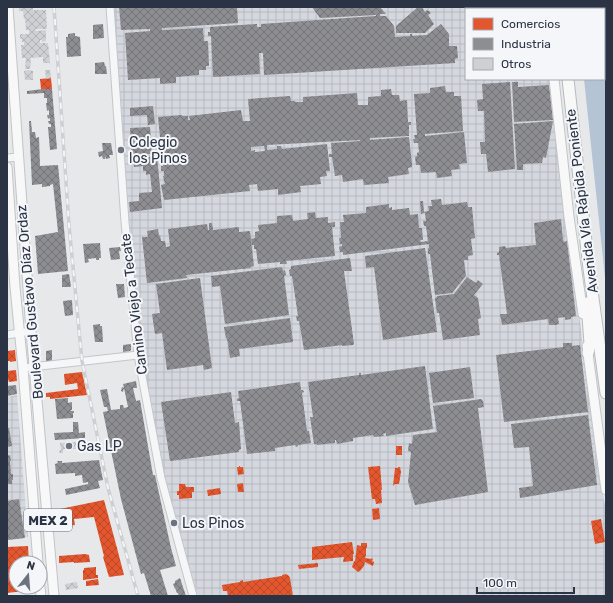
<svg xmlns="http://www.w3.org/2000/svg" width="613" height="603" font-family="Rubik,sans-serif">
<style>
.industrial{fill:url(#industrial-grid)}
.water{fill:#b4c4d5}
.shops{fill:url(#shops-cross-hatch)}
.industry{fill:url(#industry-cross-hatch);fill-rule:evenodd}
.building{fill:url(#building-cross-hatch)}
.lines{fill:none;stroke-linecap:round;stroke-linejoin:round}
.minor-casing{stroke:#c4c6c8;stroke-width:9}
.major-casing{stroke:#c2c5c8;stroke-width:11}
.highway-casing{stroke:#b8bbbf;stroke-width:13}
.minor{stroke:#f5f6f7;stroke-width:7}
.major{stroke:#f8f8f8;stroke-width:9}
.highway{stroke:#f8f8f8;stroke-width:11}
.rail-casing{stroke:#cecfd2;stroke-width:3.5}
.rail{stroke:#f4f6f9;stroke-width:2;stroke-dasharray:6;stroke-linecap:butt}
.poi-dot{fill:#6c737f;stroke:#f4f6f9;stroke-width:1.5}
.labels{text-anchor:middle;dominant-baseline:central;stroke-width:4;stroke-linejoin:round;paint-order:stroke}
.shield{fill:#f4f6f9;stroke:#676e7b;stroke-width:1}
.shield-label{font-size:13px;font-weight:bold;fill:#2b3445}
.poi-label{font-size:14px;fill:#2b3445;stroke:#f4f6f9;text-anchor:start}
.street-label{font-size:14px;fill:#2b3445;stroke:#f4f6f9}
</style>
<defs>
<pattern id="industrial-grid" width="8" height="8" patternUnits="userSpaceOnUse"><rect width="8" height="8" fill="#d4d7dd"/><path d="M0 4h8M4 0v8" fill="none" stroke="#b6b9bf"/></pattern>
<pattern id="shops-cross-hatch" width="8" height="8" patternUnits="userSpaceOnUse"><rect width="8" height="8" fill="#e4572e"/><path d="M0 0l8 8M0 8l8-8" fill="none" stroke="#b94929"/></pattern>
<pattern id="industry-cross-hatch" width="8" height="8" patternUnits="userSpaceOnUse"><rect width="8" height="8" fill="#8d8d92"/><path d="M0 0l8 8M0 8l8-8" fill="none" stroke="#737479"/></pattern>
<pattern id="building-cross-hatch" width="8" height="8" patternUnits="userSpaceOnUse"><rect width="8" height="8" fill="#ced0d3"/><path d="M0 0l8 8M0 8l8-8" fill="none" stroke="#b1b3b6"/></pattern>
</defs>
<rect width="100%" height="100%" fill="#e6e8ea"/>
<g class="industrial">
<path d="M 113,7 L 502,7 L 504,9 L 466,9 L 466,79 L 551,79 L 597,464 L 606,511 L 606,596 L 198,596 L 161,475 L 142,356 L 126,222 Z"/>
<path d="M 17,395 L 28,537 L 7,538 L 7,397 Z"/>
</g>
<path class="water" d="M 576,7 L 606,7 L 606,287 L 584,79 L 604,79 L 604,9 L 576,9 Z"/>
<g class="shops">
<path d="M 51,78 L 52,89 L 41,89 L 40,79 Z"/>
<path d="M 15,350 L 16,361 L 10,362 L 10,361 L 7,361 L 7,351 Z"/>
<path d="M 16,370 L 17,381 L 9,382 L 8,379 L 7,378 L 7,371 Z"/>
<path d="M 82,372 L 87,395 L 50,399 L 50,397 L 46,397 L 46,393 L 78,389 L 77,383 L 65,385 L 64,374 Z"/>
<rect x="396" y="446" width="6" height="9"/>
<path d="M 239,466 L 240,466 L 240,467 L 243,467 L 244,474 L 238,475 L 237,467 L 239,467 Z"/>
<path d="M 380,466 L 382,490 L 381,490 L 382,503 L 376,504 L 375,499 L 372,499 L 368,467 Z"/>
<path d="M 398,467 L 400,467 L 401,472 L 399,484 L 395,484 L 393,486 L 395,468 L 398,468 Z"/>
<path d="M 243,483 L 244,492 L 238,492 L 237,484 Z"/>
<path d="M 179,484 L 185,484 L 186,487 L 194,487 L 194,492 L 192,492 L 192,498 L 179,499 L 179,495 L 177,495 L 177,491 L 179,491 Z"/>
<path d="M 220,488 L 221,494 L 208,496 L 207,490 Z"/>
<path d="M 104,500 L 117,548 L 124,575 L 109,577 L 103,557 L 104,556 L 94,517 L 74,519 L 75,525 L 68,526 L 68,530 L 63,531 L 62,527 L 68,526 L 67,526 L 66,521 L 56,522 L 55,510 Z"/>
<path d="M 379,508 L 380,519 L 373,520 L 372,509 Z"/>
<path d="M 601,519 L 605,542 L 595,544 L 591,521 Z"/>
<path d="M 352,542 L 354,554 L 353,554 L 353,561 L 343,562 L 344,557 L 312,560 L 312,547 Z"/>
<path d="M 361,543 L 367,543 L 367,548 L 366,548 L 366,555 L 365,558 L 371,559 L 371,558 L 373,559 L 372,561 L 374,562 L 373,566 L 365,562 L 364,566 L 360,571 L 358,572 L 352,567 L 354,561 L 355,561 L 357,545 L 361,546 Z"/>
<path d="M 28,546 L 29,563 L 16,563 L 16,587 L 32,587 L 32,590 L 7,593 L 7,547 Z"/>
<path d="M 85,554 L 89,555 L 90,562 L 74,563 L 74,562 L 59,563 L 59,556 Z"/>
<path d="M 318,563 L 318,567 L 299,569 L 298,565 Z"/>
<path d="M 96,567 L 96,575 L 98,575 L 98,578 L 83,580 L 83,570 L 84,570 L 84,568 Z"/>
<path d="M 286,574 L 289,576 L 290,578 L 293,596 L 228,596 L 227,591 L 223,591 L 222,585 L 240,582 L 240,581 L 243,580 L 243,582 L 282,576 L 282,575 Z"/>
<path d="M 98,579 L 99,585 L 86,586 L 86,581 Z"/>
</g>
<g class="industry">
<path d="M 119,7 L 237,7 L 238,23 L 162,28 L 162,30 L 203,28 L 204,41 L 208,41 L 209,66 L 206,66 L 206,70 L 199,70 L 199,75 L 176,77 L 176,83 L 160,84 L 160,78 L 128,80 L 125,33 L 150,31 L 150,29 L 121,30 Z"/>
<path d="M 312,7 L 380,7 L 386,14 L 380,14 L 380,16 L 386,16 L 394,26 L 395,37 L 410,36 L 410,34 L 412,34 L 412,36 L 427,35 L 441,24 L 449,34 L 449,46 L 457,46 L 458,58 L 455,59 L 455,63 L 264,75 L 263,53 L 259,53 L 260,74 L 213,77 L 211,36 L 208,36 L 208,32 L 210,32 L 210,27 L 257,24 L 257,27 L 261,27 L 261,24 L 376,16 L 376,15 L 320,18 Z"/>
<path d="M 418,7 L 422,7 L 425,12 L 427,10 L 428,11 L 429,11 L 431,13 L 428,15 L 434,24 L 425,33 L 396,33 L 396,26 Z"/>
<path d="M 466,7 L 497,7 L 498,9 L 468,9 Z"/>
<path d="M 103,24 L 104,38 L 93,39 L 93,25 Z"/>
<path d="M 75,33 L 75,36 L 80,37 L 81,56 L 67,57 L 66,37 L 68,37 L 68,34 Z"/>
<path d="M 104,62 L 105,66 L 106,66 L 107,74 L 95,74 L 95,63 Z"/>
<path d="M 510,82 L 515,169 L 488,172 L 486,154 L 481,154 L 480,142 L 485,142 L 484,111 L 478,111 L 477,100 L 483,99 L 482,84 Z"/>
<path d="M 512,82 L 518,82 L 518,87 L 549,85 L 553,120 L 514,122 Z"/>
<path d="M 445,86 L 446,92 L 454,92 L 454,96 L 461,96 L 463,131 L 425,134 L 425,136 L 464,132 L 467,163 L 459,164 L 460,169 L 451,170 L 452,176 L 437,178 L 436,172 L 421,173 L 420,165 L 416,165 L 415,157 L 417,156 L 417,153 L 419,152 L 418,143 L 414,143 L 413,139 L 415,139 L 414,135 L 417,135 L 414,94 L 430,93 L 430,88 Z"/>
<path d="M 43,89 L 52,89 L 57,149 L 50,150 L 48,127 L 51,127 L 51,124 L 49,124 L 48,121 L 50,121 L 50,118 L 48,119 L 47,115 L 49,115 L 49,110 L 47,111 L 46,103 L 47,103 L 47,98 L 44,98 L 44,93 L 27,94 L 27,91 Z"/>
<path d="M 391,89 L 392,95 L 399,95 L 400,101 L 407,100 L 408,122 L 411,122 L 411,125 L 409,125 L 409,136 L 370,138 L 370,140 L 409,137 L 412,164 L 412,167 L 408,168 L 409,174 L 388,177 L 389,183 L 364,185 L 363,179 L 343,182 L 342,175 L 335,176 L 332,157 L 329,157 L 329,154 L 332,154 L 331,143 L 360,141 L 360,140 L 267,145 L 267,150 L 277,149 L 277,146 L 281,146 L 282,149 L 327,144 L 330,171 L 326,171 L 327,176 L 320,177 L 321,184 L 300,186 L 301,192 L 278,195 L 278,189 L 258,191 L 257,184 L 249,185 L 250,191 L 164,200 L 161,185 L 165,184 L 163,176 L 164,176 L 164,171 L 161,171 L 161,166 L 163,166 L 158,117 L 182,115 L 182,116 L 188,116 L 188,120 L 190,120 L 189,116 L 241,110 L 243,121 L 250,121 L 248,99 L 290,96 L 291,101 L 294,101 L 296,102 L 303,102 L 303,97 L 357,93 L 358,105 L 368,105 L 368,97 L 381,96 L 381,90 ZM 264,146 L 265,151 L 255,152 L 255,150 L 251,151 L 251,147 Z"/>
<path d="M 153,106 L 155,124 L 148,125 L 147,115 L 130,116 L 130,108 Z"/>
<path d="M 29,121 L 31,121 L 32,132 L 35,132 L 36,138 L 39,137 L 40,166 L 58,165 L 68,271 L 38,274 L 35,236 L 58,232 L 53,184 L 50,185 L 50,186 L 42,187 L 42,184 L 32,185 Z"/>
<path d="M 553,121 L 546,158 L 543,157 L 542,163 L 523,164 L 523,170 L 517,170 L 514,124 Z"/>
<path d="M 150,127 L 152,154 L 132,155 L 130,128 Z"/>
<path d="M 102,143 L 111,143 L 113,155 L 109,155 L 110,158 L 106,159 L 105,156 L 105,159 L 103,159 L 102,156 L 99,157 L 98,152 L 103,151 Z"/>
<path d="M 157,156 L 162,208 L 130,212 L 129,202 L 139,201 L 139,193 L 152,192 L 150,174 L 146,175 L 146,171 L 143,171 L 143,166 L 134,167 L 133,158 Z"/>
<path d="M 441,199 L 442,205 L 467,202 L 468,207 L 472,207 L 475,238 L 471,239 L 473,255 L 468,256 L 468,260 L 464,260 L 466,276 L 452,293 L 435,295 L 430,254 L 428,254 L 428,248 L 429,248 L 429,244 L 343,255 L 343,252 L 340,252 L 339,247 L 342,246 L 342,244 L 340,244 L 339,238 L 341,238 L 340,222 L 344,222 L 343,215 L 366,213 L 366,207 L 389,204 L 389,208 L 392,207 L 392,210 L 409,208 L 410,215 L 418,214 L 419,228 L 422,228 L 423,240 L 420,240 L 421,242 L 428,241 L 426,226 L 424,226 L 423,221 L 426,221 L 425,213 L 421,214 L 420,201 L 423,201 L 424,212 L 429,211 L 428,206 L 432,206 L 431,200 Z"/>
<path d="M 315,212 L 316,218 L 328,217 L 328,223 L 335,222 L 335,227 L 332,227 L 335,256 L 286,261 L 287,264 L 280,264 L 280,262 L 258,264 L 256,249 L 254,249 L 254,245 L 252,245 L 251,239 L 255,238 L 255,232 L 259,231 L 258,225 L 277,223 L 277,216 L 292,215 L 293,221 L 308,219 L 307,213 Z"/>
<path d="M 561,219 L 563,240 L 564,242 L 567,241 L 576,316 L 571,317 L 571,319 L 565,320 L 565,317 L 558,318 L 559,324 L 555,325 L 549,325 L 548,319 L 502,325 L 500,314 L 507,314 L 499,255 L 497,255 L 497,253 L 499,252 L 499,247 L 505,246 L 506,248 L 536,245 L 534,223 Z"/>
<path d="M 209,223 L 212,223 L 213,230 L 239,227 L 239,232 L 250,231 L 254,266 L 250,267 L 251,268 L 186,275 L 187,278 L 147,283 L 142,237 L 148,237 L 147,231 L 158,229 L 159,236 L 160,235 L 161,241 L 165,241 L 166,247 L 170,246 L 168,229 L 207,224 L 208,230 L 209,230 Z"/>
<path d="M 100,243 L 101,258 L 99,258 L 99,260 L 96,260 L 96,258 L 88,259 L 89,262 L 85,263 L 83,244 Z"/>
<path d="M 120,247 L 121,251 L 119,251 L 120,259 L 111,260 L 109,248 Z"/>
<path d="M 425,248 L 437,332 L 383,340 L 374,267 L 366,268 L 365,256 Z"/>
<path d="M 350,258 L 352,271 L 344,271 L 354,344 L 353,345 L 342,346 L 342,345 L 304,350 L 299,321 L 297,321 L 296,316 L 298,316 L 292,276 L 290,276 L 289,270 L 291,269 L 291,266 Z"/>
<path d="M 282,267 L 283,271 L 285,270 L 286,275 L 284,276 L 289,315 L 225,324 L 220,286 L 212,287 L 211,276 Z"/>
<path d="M 69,274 L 71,286 L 70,287 L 62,287 L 62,275 Z"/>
<path d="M 467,277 L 476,283 L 478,280 L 483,284 L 474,295 L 478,298 L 481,318 L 478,319 L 480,335 L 443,340 L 439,313 L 437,313 L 435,298 L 437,297 L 437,296 L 454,294 Z"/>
<path d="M 200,278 L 212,368 L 204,370 L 203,365 L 167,370 L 162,333 L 155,334 L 152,314 L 160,313 L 156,284 Z"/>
<path d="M 116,284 L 124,284 L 125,297 L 118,298 Z"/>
<path d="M 72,300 L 73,315 L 65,316 L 63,301 Z"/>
<path d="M 290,318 L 293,342 L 239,349 L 240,356 L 230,358 L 227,338 L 226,339 L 224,327 Z"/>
<path d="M 100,324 L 100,326 L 102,326 L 103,342 L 95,342 L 93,325 Z"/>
<path d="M 563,343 L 572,343 L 572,346 L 580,345 L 588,412 L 504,422 L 496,355 L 563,347 Z"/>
<path d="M 131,344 L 131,350 L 130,351 L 123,352 L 123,345 Z"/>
<path d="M 52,350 L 52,361 L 46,362 L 46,351 Z"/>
<path d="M 425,366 L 433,429 L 386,436 L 386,433 L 383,434 L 384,436 L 374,437 L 373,435 L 353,438 L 353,441 L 337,444 L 336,440 L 335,440 L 335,443 L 317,445 L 316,443 L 316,444 L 314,444 L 310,417 L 313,417 L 308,382 L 359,375 L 359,373 L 361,373 L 361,375 Z"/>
<path d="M 470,367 L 474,398 L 433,403 L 429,373 Z"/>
<path d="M 136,381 L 137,388 L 133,388 L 136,401 L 140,400 L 153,475 L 155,475 L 171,548 L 176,566 L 160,570 L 168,596 L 151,596 L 144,573 L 141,574 L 121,499 L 103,412 L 108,411 L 107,407 L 104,407 L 100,390 L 107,389 L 111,410 L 120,409 L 120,405 L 123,405 L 124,408 L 128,407 L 124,388 L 123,392 L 121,391 L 122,387 L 124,388 L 123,384 Z"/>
<path d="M 300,382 L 301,390 L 303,390 L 304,392 L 302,393 L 307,431 L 309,431 L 311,443 L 298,445 L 298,446 L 296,447 L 295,445 L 275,448 L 275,451 L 247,454 L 240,401 L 237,401 L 237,399 L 239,398 L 238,391 Z"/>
<path d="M 16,385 L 17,394 L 7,396 L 7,386 Z"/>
<path d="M 231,392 L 235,423 L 239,422 L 241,449 L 239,450 L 239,452 L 170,461 L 161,402 Z"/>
<path d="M 68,398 L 68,403 L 72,402 L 72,410 L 71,410 L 71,411 L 74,411 L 74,413 L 73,413 L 73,418 L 57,419 L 55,399 Z"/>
<path d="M 481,399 L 483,401 L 484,407 L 478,408 L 488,492 L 415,505 L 408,482 L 411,452 L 408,451 L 409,443 L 412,444 L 413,435 L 437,432 L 433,406 Z"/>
<path d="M 588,415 L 597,485 L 520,498 L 519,488 L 533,486 L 529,447 L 514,448 L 511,424 Z"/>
<path d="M 73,422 L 78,422 L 79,433 L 85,432 L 85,438 L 55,440 L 54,433 L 73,432 Z"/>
<path d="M 7,428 L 9,428 L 12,446 L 7,447 Z"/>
<path d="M 10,455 L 11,461 L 10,461 L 11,474 L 13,474 L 13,480 L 12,480 L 12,484 L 7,484 L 7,456 Z"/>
<path d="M 99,460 L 103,480 L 98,481 L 100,488 L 66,495 L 65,489 L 88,484 L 88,482 L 83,483 L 82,475 L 75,476 L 75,473 L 56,474 L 55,464 L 58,463 L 57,461 L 62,461 L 62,463 Z"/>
<path d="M 19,499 L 25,538 L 8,540 L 7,540 L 7,501 Z"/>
<path d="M 180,578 L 186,596 L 179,596 L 178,593 L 177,593 L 175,588 L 175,589 L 173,584 L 175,583 L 175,581 Z"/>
</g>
<g class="building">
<path d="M 19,7 L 33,7 L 33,10 L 46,10 L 47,29 L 35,29 L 36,31 L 46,30 L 46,41 L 42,42 L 42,40 L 40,40 L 40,43 L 48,43 L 50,63 L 43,63 L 43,57 L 30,58 L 30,59 L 31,59 L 30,69 L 25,69 L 26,58 L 22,58 L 21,45 L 24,45 L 24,42 L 22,42 L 22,39 L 20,39 L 20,34 L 29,34 L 29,30 L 26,30 L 25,19 L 24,19 L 23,11 L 19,11 Z"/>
<path d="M 28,70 L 33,71 L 33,80 L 25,80 L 24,71 Z"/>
<path d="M 45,70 L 50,70 L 51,78 L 46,79 Z"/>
<path d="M 77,442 L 77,449 L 63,449 L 63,453 L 60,453 L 59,450 L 61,450 L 60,443 Z"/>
<path d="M 77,582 L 78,588 L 66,590 L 65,584 Z"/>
</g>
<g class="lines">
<defs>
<g id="minor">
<path d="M 110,7 L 125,222 L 138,355 L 161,478 L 193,596"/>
<path d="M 520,7 L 520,9"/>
<path d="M 7,158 L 19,157"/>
<path d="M 7,335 L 31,331"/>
<path d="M 23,368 L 138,355"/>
</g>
<g id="major">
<path d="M 8,7 L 31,331 L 54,596"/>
<path d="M 546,7 L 546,9"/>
<path d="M 554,79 L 569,217 L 583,314"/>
<path d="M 7,167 L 15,287 L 23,368 L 38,563"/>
<path d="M 587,346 L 606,490"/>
<path d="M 40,587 L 41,596"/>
</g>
<g id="highway">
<path d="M 559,7 L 560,9"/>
<path d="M 568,79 L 589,269 L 606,393"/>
<path d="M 587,303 L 590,343 L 588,353"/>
</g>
</defs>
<use href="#minor" class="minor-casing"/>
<use href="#major" class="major-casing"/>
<use href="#highway" class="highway-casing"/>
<use href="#minor" class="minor"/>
<use href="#major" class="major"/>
<use href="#highway" class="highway"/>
<defs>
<path id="rail" d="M 54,7 L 69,225 L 82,361 L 108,488 L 138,596"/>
</defs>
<use href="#rail" class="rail-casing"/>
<use href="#rail" class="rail"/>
</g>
<g class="poi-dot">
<circle cx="121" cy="150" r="4"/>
<circle cx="69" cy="446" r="4"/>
<circle cx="174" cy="523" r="4"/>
</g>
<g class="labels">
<rect class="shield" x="24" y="509" width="48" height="22" rx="3"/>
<g class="shield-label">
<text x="48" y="520">MEX 2</text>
</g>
<g class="poi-label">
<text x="129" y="142">Colegio<tspan x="129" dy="16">los Pinos</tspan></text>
<text x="77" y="446">Gas LP</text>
<text x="182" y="523">Los Pinos</text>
</g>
<g class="street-label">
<text transform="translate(582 201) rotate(-97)">Avenida Vía Rápida Poniente</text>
<text transform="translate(30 302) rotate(-95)">Boulevard Gustavo Díaz Ordaz</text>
<text transform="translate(134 304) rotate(-97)">Camino Viejo a Tecate</text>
</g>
</g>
<rect width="613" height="603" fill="none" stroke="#2b3445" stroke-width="16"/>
<rect x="465" y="8" width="140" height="72" fill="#f4f6f9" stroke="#a4a8b1"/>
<rect x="473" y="18" width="20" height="12" fill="#e4572e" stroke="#a4a8b1"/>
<text x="501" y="28" font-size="12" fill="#2b3445">Comercios</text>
<rect x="473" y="38" width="20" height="12" fill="#8d8d92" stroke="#a4a8b1"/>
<text x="501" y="48" font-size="12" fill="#2b3445">Industria</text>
<rect x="473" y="58" width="20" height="12" fill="#ced0d3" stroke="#a4a8b1"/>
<text x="501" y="68" font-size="12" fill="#2b3445">Otros</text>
<g transform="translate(28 575) rotate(17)"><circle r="19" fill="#f4f6f9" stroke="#a4a8b1"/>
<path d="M0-3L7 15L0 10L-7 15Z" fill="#6c737f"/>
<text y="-6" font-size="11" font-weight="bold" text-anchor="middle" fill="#2b3445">N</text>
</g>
<path d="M477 587v6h97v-6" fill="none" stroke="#2b3445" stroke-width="2"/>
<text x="483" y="587" font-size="12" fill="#2b3445" stroke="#f4f6f9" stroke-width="3" paint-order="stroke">100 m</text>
</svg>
